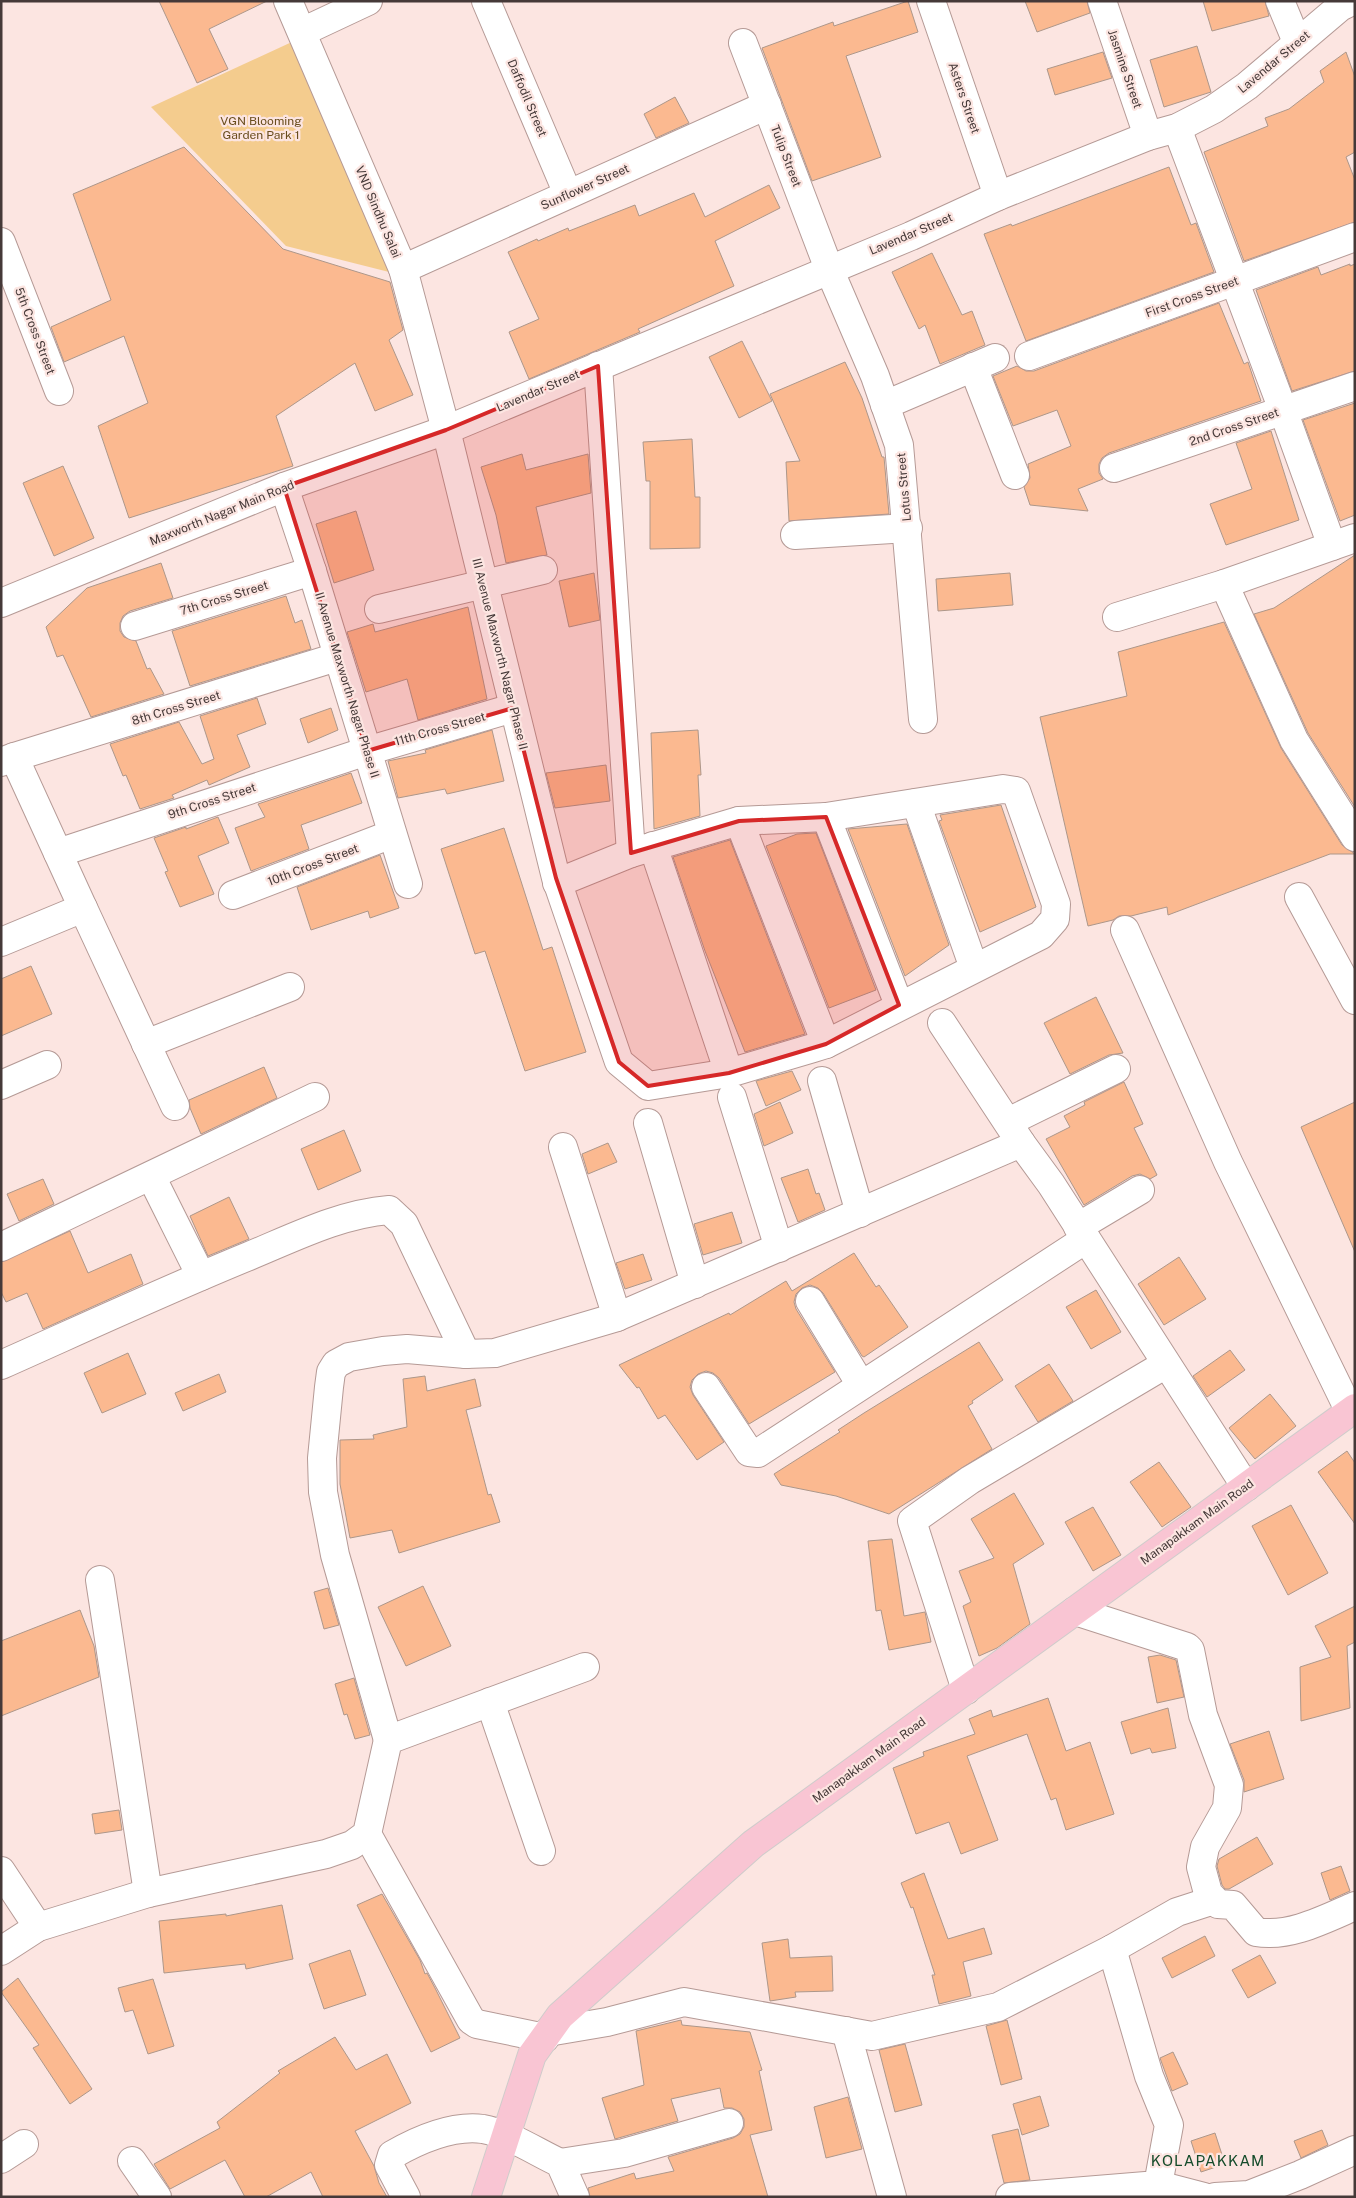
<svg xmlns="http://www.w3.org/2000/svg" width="1356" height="2198" font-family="'Public Sans',sans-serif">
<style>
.green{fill:#f4cc8e}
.building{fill:#fbb990;stroke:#ad978a}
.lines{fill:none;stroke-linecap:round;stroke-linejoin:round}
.minor-casing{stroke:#b59a96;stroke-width:30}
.major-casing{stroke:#cfcccb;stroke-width:30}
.minor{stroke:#fff;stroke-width:28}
.major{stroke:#f9c5d3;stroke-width:28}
.marked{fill:#d62828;fill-opacity:0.2;stroke:#d62828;stroke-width:4;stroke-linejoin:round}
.labels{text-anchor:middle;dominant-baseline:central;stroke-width:4.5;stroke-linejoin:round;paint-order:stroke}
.street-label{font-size:12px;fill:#453938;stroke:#fce5e1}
.park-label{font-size:12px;fill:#694d1d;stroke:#fce5e1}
.quarter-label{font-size:15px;letter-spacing:1px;fill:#144b2a;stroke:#fce5e1}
</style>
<rect width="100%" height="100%" fill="#fce5e1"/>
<path class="green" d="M 294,41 L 393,273 L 286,246 L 151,107 Z"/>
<g class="building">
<path d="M 159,1 L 267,1 L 209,29 L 228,69 L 197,83 Z"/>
<path d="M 908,1 L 918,32 L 846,56 L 881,157 L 812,181 L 762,48 L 833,22 L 834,26 Z"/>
<path d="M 1025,1 L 1087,1 L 1090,13 L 1037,32 Z"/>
<path d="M 1203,1 L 1265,1 L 1269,16 L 1212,31 Z"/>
<path d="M 1197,46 L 1211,92 L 1164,107 L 1150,60 Z"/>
<path d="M 1103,52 L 1112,78 L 1055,95 L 1047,69 Z"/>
<path d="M 1346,52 L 1355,77 L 1355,152 L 1346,157 L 1355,180 L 1355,222 L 1244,261 L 1204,152 L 1268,126 L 1265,118 L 1289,109 L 1324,82 L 1320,71 Z"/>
<path d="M 675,97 L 689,123 L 656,138 L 644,114 Z"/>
<path d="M 184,147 L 283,249 L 390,282 L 403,330 L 389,340 L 413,395 L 375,411 L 355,363 L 276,416 L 293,466 L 129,518 L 98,426 L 148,403 L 124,336 L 64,362 L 51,327 L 111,300 L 73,194 Z"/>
<path d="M 1169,167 L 1191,225 L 1196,223 L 1214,272 L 1026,341 L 984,234 L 1011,224 L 1012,226 Z"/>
<path d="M 769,185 L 780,208 L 715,241 L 734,286 L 638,329 L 640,332 L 529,379 L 509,332 L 539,319 L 508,252 L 537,239 L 538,241 L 568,228 L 569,231 L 635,205 L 639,216 L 694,193 L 705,217 Z"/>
<path d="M 932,253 L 962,315 L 972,311 L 985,345 L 940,364 L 925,325 L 919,329 L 892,272 Z"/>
<path d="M 1350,264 L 1350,266 L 1355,264 L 1355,371 L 1292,391 L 1256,290 L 1318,267 L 1321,275 Z"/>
<path d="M 1219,303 L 1244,364 L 1248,362 L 1261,401 L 1109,453 L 1102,458 L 1099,464 L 1099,473 L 1103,479 L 1078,489 L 1088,511 L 1030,505 L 1024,487 L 1030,478 L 1028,464 L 1071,446 L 1057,410 L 1013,426 L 993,376 L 1017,366 L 1026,371 L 1034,371 Z"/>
<path d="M 742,341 L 772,401 L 739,418 L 709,357 Z"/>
<path d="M 845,362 L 862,398 L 882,457 L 884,457 L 889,514 L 789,521 L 786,462 L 800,461 L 770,394 Z"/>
<path d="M 1355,403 L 1355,515 L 1340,521 L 1303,420 Z"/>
<path d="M 1271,431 L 1299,520 L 1226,545 L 1210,504 L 1252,489 L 1236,443 Z"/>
<path d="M 692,439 L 695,497 L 700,497 L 700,548 L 650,549 L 650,481 L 646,481 L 643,442 Z"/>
<path d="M 522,454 L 526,470 L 588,454 L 591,493 L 536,507 L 547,555 L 506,563 L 496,515 L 481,467 Z"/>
<path d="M 63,466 L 94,538 L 54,556 L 23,483 Z"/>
<path d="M 356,511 L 374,570 L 334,583 L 316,524 Z"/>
<path d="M 1355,555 L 1355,807 L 1308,733 L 1254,614 L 1274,608 Z"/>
<path d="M 161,563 L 173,598 L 130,611 L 123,616 L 120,623 L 120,631 L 124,637 L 136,641 L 147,669 L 150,668 L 164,694 L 91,717 L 63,655 L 57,657 L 46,627 L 87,588 Z"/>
<path d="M 594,573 L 600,620 L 569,627 L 559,581 Z"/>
<path d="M 1010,573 L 1013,605 L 938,611 L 936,579 Z"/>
<path d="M 286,596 L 295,623 L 302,620 L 311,649 L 190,686 L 172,631 Z"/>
<path d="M 468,607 L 487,699 L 418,720 L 407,679 L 366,692 L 347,632 L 373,624 L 375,632 Z"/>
<path d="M 1224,622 L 1281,748 L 1342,845 L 1355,854 L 1330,854 L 1168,915 L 1167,907 L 1131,916 L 1119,916 L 1113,920 L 1088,926 L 1040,717 L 1127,696 L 1118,652 Z"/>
<path d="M 257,698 L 266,724 L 237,735 L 250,767 L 209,785 L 207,780 L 172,795 L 174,798 L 140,809 L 126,775 L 123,776 L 110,744 L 179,722 L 202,764 L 214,759 L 200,716 Z"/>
<path d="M 331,708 L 338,730 L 308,743 L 300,719 Z"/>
<path d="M 492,730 L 504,781 L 447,794 L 445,789 L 398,798 L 388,761 L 426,753 L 425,750 Z"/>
<path d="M 698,730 L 701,775 L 698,775 L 700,816 L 654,829 L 651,733 Z"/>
<path d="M 606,765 L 610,801 L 555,808 L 546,773 Z"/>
<path d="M 351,773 L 362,803 L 301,825 L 309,849 L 251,871 L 235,828 L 265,817 L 258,804 Z"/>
<path d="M 1001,805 L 1036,907 L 980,932 L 939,821 L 942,820 L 940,815 Z"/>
<path d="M 218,817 L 229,843 L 198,856 L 214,894 L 180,907 L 165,872 L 168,871 L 154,838 L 186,827 L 186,829 Z"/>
<path d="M 907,824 L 949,945 L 905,976 L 848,829 Z"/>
<path d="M 504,828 L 543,950 L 552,947 L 586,1052 L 525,1071 L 485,951 L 475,954 L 441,849 Z"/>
<path d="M 816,833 L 876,990 L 829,1008 L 766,846 L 797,834 Z"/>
<path d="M 730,840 L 805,1034 L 745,1052 L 705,951 L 673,857 Z"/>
<path d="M 380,855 L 399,908 L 370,918 L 368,911 L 311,930 L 297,887 Z"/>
<path d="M 31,966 L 52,1014 L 1,1036 L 1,979 Z"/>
<path d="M 1096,997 L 1123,1053 L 1109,1055 L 1070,1074 L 1044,1023 Z"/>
<path d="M 264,1067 L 277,1098 L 201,1134 L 190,1108 L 189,1100 Z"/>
<path d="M 792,1071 L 801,1090 L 766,1106 L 756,1081 Z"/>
<path d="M 1124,1082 L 1143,1124 L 1134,1128 L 1157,1175 L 1150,1179 L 1140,1174 L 1132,1176 L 1084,1205 L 1046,1139 L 1070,1127 L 1064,1116 L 1085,1105 L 1084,1102 Z"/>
<path d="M 780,1102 L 793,1133 L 764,1146 L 754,1114 Z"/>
<path d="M 1355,1102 L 1355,1252 L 1301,1127 Z"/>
<path d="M 344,1130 L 361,1171 L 318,1190 L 301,1149 Z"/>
<path d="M 608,1143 L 617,1162 L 588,1174 L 582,1154 Z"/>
<path d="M 808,1169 L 816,1194 L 819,1193 L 825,1210 L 798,1222 L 781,1178 Z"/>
<path d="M 43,1179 L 54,1204 L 19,1221 L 7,1194 Z"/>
<path d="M 229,1197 L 249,1239 L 208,1256 L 190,1216 Z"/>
<path d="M 732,1212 L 742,1243 L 703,1255 L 694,1224 Z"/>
<path d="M 70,1231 L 88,1273 L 131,1254 L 143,1284 L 43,1329 L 27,1293 L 6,1302 L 1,1292 L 1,1262 Z"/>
<path d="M 854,1253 L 876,1287 L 879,1285 L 908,1327 L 864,1357 L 862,1356 L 823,1293 L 818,1288 L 810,1285 L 802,1288 L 796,1294 L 794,1302 L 796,1309 L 835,1372 L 749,1424 L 719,1378 L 713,1373 L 706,1371 L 698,1374 L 692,1380 L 690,1387 L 693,1395 L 724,1442 L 697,1460 L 665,1415 L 658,1419 L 639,1387 L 637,1388 L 619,1365 L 729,1313 L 730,1315 L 786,1281 L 792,1291 Z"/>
<path d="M 643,1254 L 652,1280 L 625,1289 L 616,1263 Z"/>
<path d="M 1179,1257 L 1206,1299 L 1164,1325 L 1138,1284 Z"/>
<path d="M 1096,1290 L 1121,1332 L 1091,1349 L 1066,1307 Z"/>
<path d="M 979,1342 L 1003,1380 L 972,1401 L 973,1403 L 968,1406 L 992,1449 L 889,1514 L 836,1496 L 781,1485 L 774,1474 L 840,1432 L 838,1430 L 864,1413 Z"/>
<path d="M 1230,1350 L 1245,1370 L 1207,1397 L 1193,1376 Z"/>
<path d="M 128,1353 L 146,1394 L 102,1413 L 84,1373 Z"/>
<path d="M 1049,1364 L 1073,1401 L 1038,1422 L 1015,1386 Z"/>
<path d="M 219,1374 L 226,1392 L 183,1411 L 175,1393 Z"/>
<path d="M 425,1376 L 427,1391 L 475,1379 L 481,1406 L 466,1410 L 488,1495 L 491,1494 L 500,1522 L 399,1553 L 392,1530 L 350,1538 L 340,1484 L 340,1440 L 374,1439 L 373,1435 L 407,1427 L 403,1379 Z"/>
<path d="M 1270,1394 L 1296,1426 L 1255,1459 L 1229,1428 Z"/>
<path d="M 1347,1451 L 1355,1463 L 1355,1524 L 1318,1472 Z"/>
<path d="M 1159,1462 L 1191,1507 L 1162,1527 L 1130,1482 Z"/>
<path d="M 1014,1493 L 1044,1544 L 1013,1564 L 1030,1624 L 997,1648 L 979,1656 L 963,1606 L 971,1602 L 959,1571 L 994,1558 L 971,1519 Z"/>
<path d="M 1291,1505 L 1328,1573 L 1288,1595 L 1252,1526 Z"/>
<path d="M 1093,1507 L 1121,1555 L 1093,1571 L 1065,1522 Z"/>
<path d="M 892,1539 L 904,1616 L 925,1612 L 931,1642 L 889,1650 L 881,1610 L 876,1611 L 868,1541 Z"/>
<path d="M 423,1586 L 451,1646 L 406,1666 L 378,1607 Z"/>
<path d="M 328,1588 L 339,1625 L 324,1629 L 314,1592 Z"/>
<path d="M 1355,1606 L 1355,1642 L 1347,1646 L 1350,1708 L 1301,1721 L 1300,1667 L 1331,1657 L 1315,1626 Z"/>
<path d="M 80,1610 L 94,1646 L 99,1677 L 1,1716 L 1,1641 Z"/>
<path d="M 1160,1655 L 1176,1660 L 1184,1697 L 1157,1703 L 1148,1657 Z"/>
<path d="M 354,1678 L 370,1735 L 355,1739 L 347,1714 L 344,1715 L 335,1684 Z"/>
<path d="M 1048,1698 L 1066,1751 L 1090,1742 L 1114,1814 L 1066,1830 L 1056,1798 L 1051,1800 L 1027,1734 L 967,1756 L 998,1840 L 961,1854 L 949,1822 L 916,1834 L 893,1768 L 924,1756 L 923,1752 L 975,1734 L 969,1719 L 991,1710 L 993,1717 Z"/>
<path d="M 1168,1708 L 1176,1748 L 1152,1753 L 1150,1748 L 1131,1754 L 1121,1722 Z"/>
<path d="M 1269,1731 L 1284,1779 L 1244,1792 L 1244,1780 L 1230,1744 Z"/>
<path d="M 119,1810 L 122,1830 L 95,1834 L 92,1814 Z"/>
<path d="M 1257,1837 L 1273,1864 L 1229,1889 L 1225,1889 L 1222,1885 L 1217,1866 L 1219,1859 Z"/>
<path d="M 1341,1866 L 1350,1891 L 1330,1900 L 1321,1873 Z"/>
<path d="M 924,1873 L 948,1939 L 984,1928 L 992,1954 L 963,1962 L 971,1996 L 939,2004 L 932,1975 L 935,1975 L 913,1907 L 911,1908 L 901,1883 Z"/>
<path d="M 382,1894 L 420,1960 L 425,1974 L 427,1973 L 435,1988 L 460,2038 L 431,2052 L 357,1905 Z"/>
<path d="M 282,1905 L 293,1959 L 246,1969 L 245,1964 L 164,1973 L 159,1921 L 226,1914 L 226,1916 Z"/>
<path d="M 1205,1936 L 1215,1956 L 1172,1978 L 1162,1958 Z"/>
<path d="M 788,1939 L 790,1958 L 832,1956 L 833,1991 L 795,1992 L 796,1997 L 770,2001 L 762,1943 Z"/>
<path d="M 350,1950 L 366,1995 L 324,2009 L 309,1964 Z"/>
<path d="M 1260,1955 L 1276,1983 L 1248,1998 L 1232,1970 Z"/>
<path d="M 18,1978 L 92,2089 L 70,2104 L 33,2048 L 39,2045 L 1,1992 Z"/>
<path d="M 153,1979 L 174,2046 L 148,2054 L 133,2010 L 125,2012 L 118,1988 Z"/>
<path d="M 681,2020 L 682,2025 L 750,2032 L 762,2070 L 759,2071 L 772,2130 L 750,2135 L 768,2197 L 590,2197 L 588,2188 L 634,2173 L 636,2179 L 674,2171 L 668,2157 L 733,2138 L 740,2134 L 744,2127 L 744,2119 L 740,2112 L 732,2108 L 724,2108 L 720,2088 L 671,2099 L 678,2121 L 615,2139 L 602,2098 L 644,2085 L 636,2031 Z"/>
<path d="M 1007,2020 L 1022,2079 L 1001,2085 L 986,2026 Z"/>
<path d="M 335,2037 L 356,2070 L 387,2054 L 411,2103 L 355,2131 L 374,2166 L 379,2183 L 387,2197 L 323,2197 L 311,2172 L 266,2197 L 245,2197 L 225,2160 L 170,2189 L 154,2164 L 220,2128 L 217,2122 L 280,2073 L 278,2071 Z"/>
<path d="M 905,2044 L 922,2105 L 895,2112 L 879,2050 Z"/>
<path d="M 1173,2052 L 1188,2084 L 1172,2091 L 1160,2058 Z"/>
<path d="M 1040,2096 L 1049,2126 L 1022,2135 L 1013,2104 Z"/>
<path d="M 848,2097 L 862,2149 L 826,2158 L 814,2107 Z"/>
<path d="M 1018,2129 L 1030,2180 L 1004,2183 L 992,2135 Z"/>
<path d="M 1322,2130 L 1328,2145 L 1301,2158 L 1294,2141 Z"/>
<path d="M 1215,2133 L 1225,2164 L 1201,2172 L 1191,2141 Z"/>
</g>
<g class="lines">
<defs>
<g id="minor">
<path d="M 288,1 L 403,269 L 446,430 L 556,878 L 619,1062 L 648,1086 L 729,1073 L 813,1048 L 826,1044 L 1041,935 L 1055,919 L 1056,904 L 1016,791 L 1003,789 L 826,817 L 739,821 L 631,853 L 598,366"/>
<path d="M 486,1 L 568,194"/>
<path d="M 931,1 L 998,196"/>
<path d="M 1102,1 L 1148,136"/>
<path d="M 1280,1 L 1297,42"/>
<path d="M 302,32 L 368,1"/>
<path d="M 743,43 L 829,269 L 875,376 L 899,445 L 923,719"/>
<path d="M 1177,128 L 1283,410 L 1332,546 L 1355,538"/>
<path d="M 1,242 L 59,391"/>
<path d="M 403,269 L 767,105"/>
<path d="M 1029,356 L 1355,237"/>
<path d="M 973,367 L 1015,475"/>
<path d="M 885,405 L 995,358"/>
<path d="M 1114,468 L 1355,386"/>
<path d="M 284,487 L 312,571 L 408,884"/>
<path d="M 795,535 L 908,528"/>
<path d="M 1224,584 L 1294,740 L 1355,837"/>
<path d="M 1,603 L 284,487 L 446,430 L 911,236 L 998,196 L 1148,136 L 1177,128 L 1214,109 L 1247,86 L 1340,7 L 1352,1"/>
<path d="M 379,609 L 543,570"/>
<path d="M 1117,617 L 1224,584 L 1332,546"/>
<path d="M 135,626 L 312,571"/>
<path d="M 14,757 L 337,657"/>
<path d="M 1,762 L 14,757 L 83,908 L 1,942"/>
<path d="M 916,803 L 974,968"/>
<path d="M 826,817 L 899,1005"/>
<path d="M 739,821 L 826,1044"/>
<path d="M 653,846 L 729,1073"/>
<path d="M 58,853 L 367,751 L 513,708"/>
<path d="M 557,883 L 631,853"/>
<path d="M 233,895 L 392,834"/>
<path d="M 1299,897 L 1355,1000"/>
<path d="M 83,908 L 175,1106"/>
<path d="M 1125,930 L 1228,1162 L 1350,1412"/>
<path d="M 942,1023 L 1021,1143"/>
<path d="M 146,1044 L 290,987"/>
<path d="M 822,1081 L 860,1213"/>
<path d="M 1,1085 L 47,1065"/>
<path d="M 732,1097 L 779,1248"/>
<path d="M 1008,1122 L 1116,1069"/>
<path d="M 648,1123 L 695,1284"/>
<path d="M 563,1147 L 617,1317"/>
<path d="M 151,1176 L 201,1276"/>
<path d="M 1078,1227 L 1140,1190"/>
<path d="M 1,1247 L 315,1097"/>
<path d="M 810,1301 L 861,1385"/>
<path d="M 1,1365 C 84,1328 166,1290 249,1256 C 295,1237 340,1214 389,1210 L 404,1224 L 466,1354"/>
<path d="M 706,1387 L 749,1452 L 758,1453 L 1086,1239"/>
<path d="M 100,1580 L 148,1893"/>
<path d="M 1075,1611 L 1187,1647 L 1190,1650 L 1203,1715 L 1229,1785 L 1227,1808 L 1205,1847 L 1201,1867 L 1208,1893 L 1218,1904 L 1233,1905 L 1256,1932 C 1289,1938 1325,1919 1355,1906"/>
<path d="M 966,1690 L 912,1521 L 970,1480 L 1166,1364"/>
<path d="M 490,1702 L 541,1851"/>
<path d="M 388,1740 L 335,1555 L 323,1492 L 322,1458 L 329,1387 L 331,1372 L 336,1364 L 349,1357 L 383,1351 L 407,1349 L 466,1354 L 495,1353 L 617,1317 L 1021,1143 L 1051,1184 L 1246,1487"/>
<path d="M 367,1834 L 471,2020 L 477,2024 L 545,2038"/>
<path d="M 1,1871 L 38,1927"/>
<path d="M 1112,1949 L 1177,1912 L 1214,1900"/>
<path d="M 1,1951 L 38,1927 L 148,1893 L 326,1854 L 352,1845 L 367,1834 L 388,1740 L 585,1667"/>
<path d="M 846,2031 L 892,2197"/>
<path d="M 548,2032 L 607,2022 L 684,2002 L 872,2036 L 998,2007 L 1112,1949 L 1149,2076 L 1169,2125 L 1158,2185 L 1010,2197"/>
<path d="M 1,2159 L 24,2144"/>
<path d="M 132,2161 L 157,2197"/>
<path d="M 560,2163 L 624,2153 L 729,2123"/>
<path d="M 1158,2185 L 1204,2197"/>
<path d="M 406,2197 L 389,2165 L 392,2155 C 418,2140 453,2125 483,2129 C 510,2134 536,2152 560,2163 L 575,2197"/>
<path d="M 1215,2197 L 1249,2195 L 1300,2175 L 1355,2150"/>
</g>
<path id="major" d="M 486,2197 L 532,2055 L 560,2016 L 753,1844 L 1355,1408"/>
</defs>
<use href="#minor" class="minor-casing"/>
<use href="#major" class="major-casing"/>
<use href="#minor" class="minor"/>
<use href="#major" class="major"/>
</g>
<path class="marked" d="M 598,366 L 631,853 L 739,821 L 826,817 L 899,1005 L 826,1044 L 729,1073 L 648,1086 L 619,1062 L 556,878 L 513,708 L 367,751 L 284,487 L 446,430 Z"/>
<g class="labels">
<g class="street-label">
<text transform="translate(1274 62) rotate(-40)">Lavendar Street</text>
<text transform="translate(1125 69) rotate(71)">Jasmine Street</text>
<text transform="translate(527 98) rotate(67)">Daffodil Street</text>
<text transform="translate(964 98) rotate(71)">Asters Street</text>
<text transform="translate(786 156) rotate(69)">Tulip Street</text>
<text transform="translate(585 187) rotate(-24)">Sunflower Street</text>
<text transform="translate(378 212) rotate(67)">VND Sindhu Salai</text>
<text transform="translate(911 234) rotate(-23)">Lavendar Street</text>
<text transform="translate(1192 297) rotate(-20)">First Cross Street</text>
<text transform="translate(35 331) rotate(69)">5th Cross Street</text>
<text transform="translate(538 391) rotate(-23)">Lavendar Street</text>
<text transform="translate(1234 427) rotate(-19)">2nd Cross Street</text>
<text transform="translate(904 487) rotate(-95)">Lotus Street</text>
<text transform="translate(222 513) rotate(-22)">Maxworth Nagar Main Road</text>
<text transform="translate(224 598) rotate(-17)">7th Cross Street</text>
<text transform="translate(500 654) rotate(76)">III Avenue Maxworth Nagar Phase II</text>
<text transform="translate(347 685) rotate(73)">II Avenue Maxworth Nagar Phase II</text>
<text transform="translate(176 708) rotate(-17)">8th Cross Street</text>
<text transform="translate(440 729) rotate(-16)">11th Cross Street</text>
<text transform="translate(212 801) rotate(-18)">9th Cross Street</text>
<text transform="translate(313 865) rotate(-21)">10th Cross Street</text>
<text transform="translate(1197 1522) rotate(-36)">Manapakkam Main Road</text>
<text transform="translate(869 1760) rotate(-36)">Manapakkam Main Road</text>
</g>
<g class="park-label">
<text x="261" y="121">VGN Blooming<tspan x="261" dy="14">Garden Park 1</tspan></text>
</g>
<g class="quarter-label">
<text x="1208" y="2160">KOLAPAKKAM</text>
</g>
</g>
<rect width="1356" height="2198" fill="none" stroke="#453938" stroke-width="5"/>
</svg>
